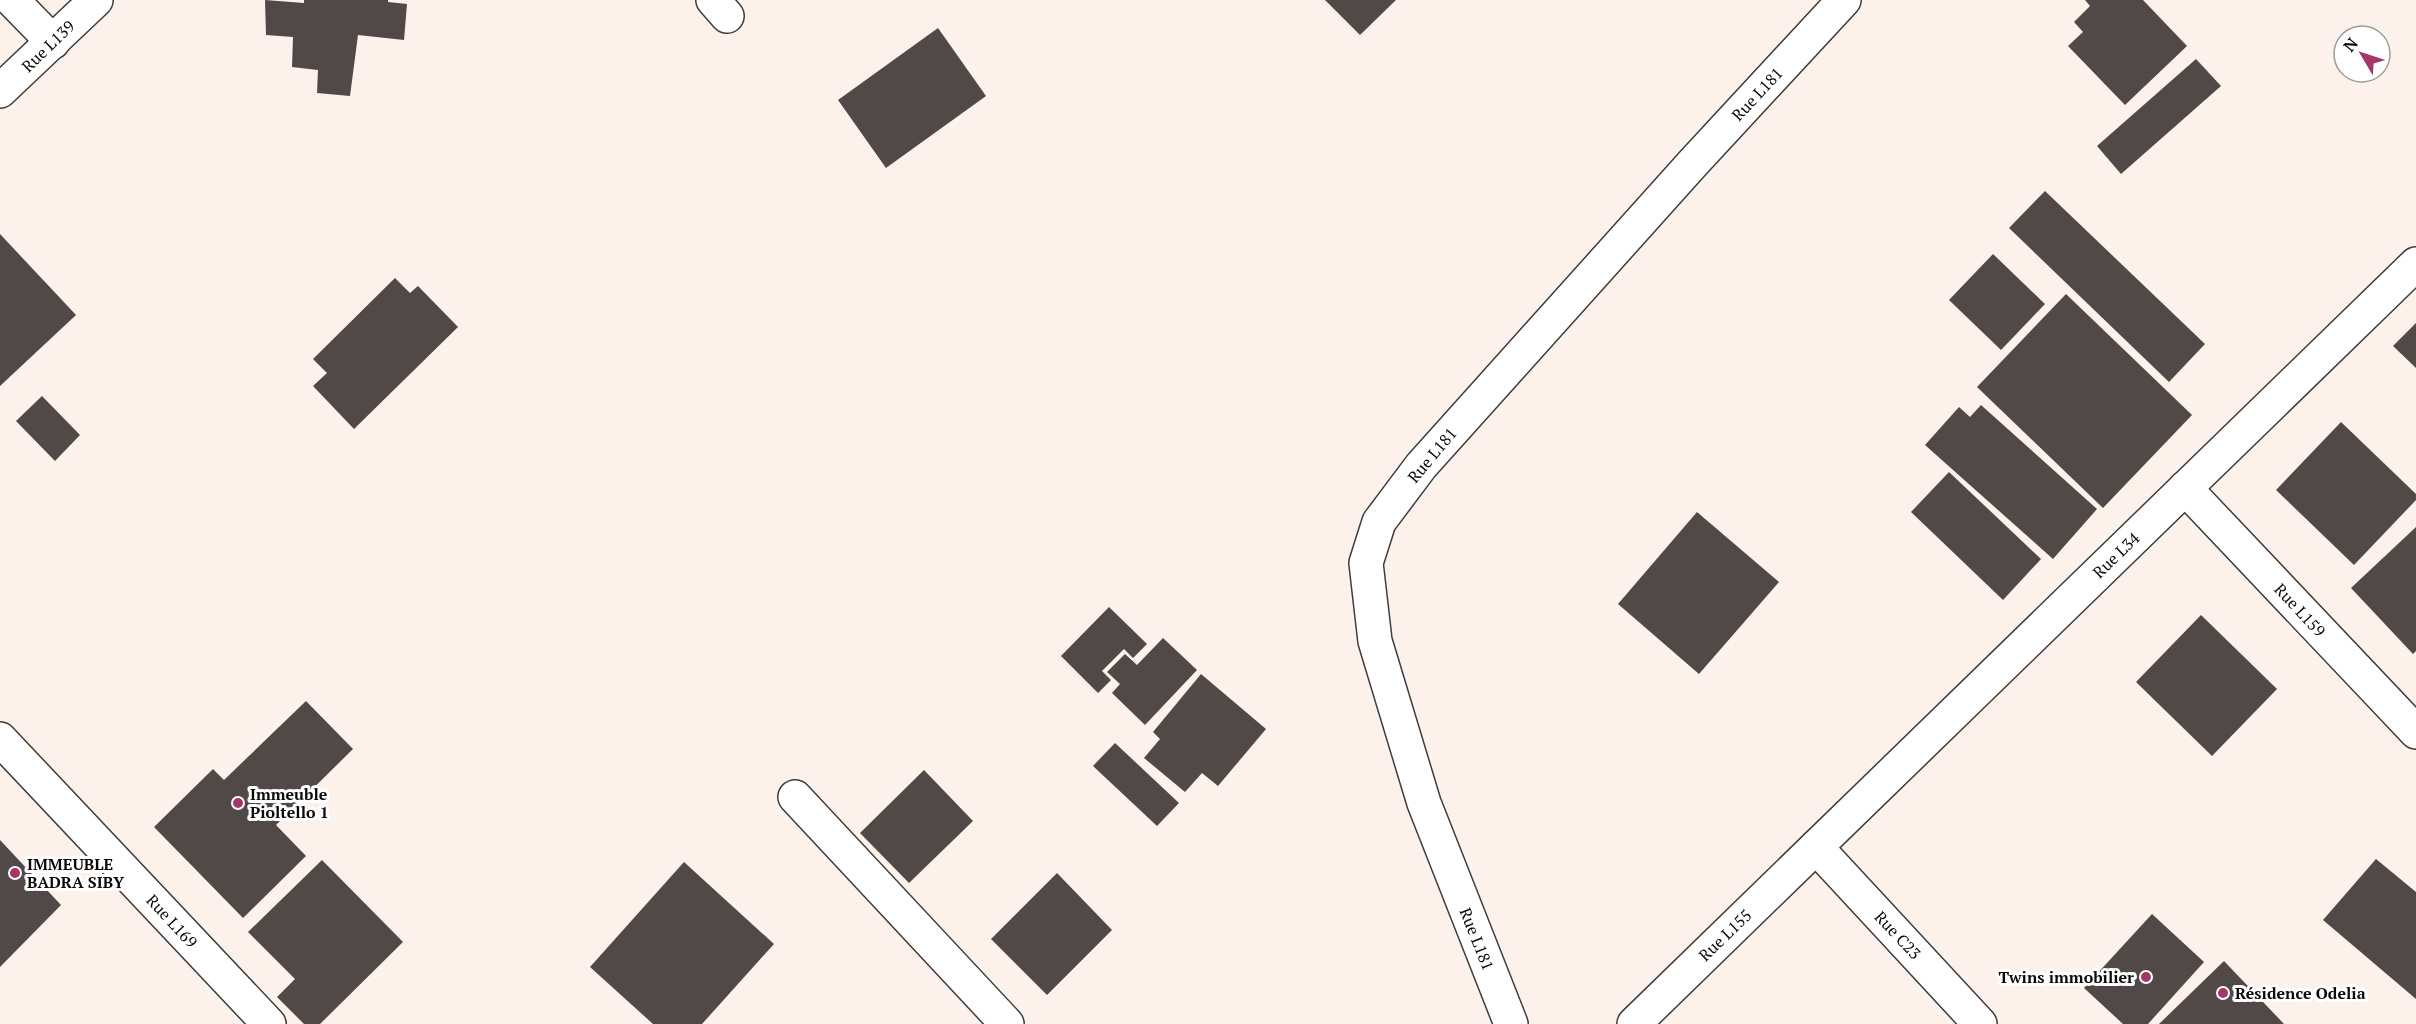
<svg xmlns="http://www.w3.org/2000/svg" width="2416" height="1024" font-family="'PT Serif',serif">
<style>
.building{fill:#514848}
.lines{fill:none;stroke-linecap:round;stroke-linejoin:round}
.minor-casing{stroke:#3d3d3d;stroke-width:36}
.tertiary-casing{stroke:#3d3d3d;stroke-width:36}
.minor{stroke:#fff;stroke-width:33}
.tertiary{stroke:#fff;stroke-width:33}
.poi-dot{fill:#a73668;stroke:#fff;stroke-width:2}
.labels{text-anchor:middle;dominant-baseline:central;stroke-width:6;stroke-linejoin:round;paint-order:stroke}
.street-label{font-size:16px;fill:#0a0a0a;stroke:#fff}
.poi-label{font-size:16px;font-weight:bold;fill:#0a0a0a;stroke:#fff;text-anchor:start}
</style>
<rect width="100%" height="100%" fill="#fcf2eb"/>
<g class="building">
<path d="M 265,0 L 304,3 L 304,0 L 388,0 L 388,2 L 407,4 L 404,40 L 358,35 L 350,96 L 317,93 L 318,70 L 292,67 L 293,37 L 266,35 Z"/>
<path d="M 1325,0 L 1396,0 L 1360,35 Z"/>
<path d="M 2085,0 L 2143,0 L 2187,46 L 2125,105 L 2068,46 L 2083,32 L 2074,22 L 2090,6 Z"/>
<path d="M 938,28 L 986,96 L 886,168 L 838,100 Z"/>
<path d="M 2196,59 L 2221,86 L 2121,174 L 2097,146 Z"/>
<path d="M 2045,191 L 2205,344 L 2169,382 L 2009,228 Z"/>
<path d="M 0,234 L 76,315 L 0,386 Z"/>
<path d="M 1993,254 L 2045,304 L 2001,350 L 1949,300 Z"/>
<path d="M 395,278 L 410,293 L 418,286 L 458,327 L 354,429 L 313,386 L 327,373 L 313,359 Z"/>
<path d="M 2066,294 L 2192,415 L 2103,508 L 1977,387 Z"/>
<path d="M 2416,323 L 2416,368 L 2393,346 Z"/>
<path d="M 42,396 L 80,435 L 55,461 L 16,421 Z"/>
<path d="M 1981,405 L 2097,509 L 2053,559 L 1925,445 L 1959,407 L 1970,417 Z"/>
<path d="M 2341,422 L 2416,494 L 2416,500 L 2354,565 L 2276,490 Z"/>
<path d="M 1949,472 L 2041,559 L 2003,600 L 1911,512 Z"/>
<path d="M 1697,512 L 1779,582 L 1699,674 L 1618,604 Z"/>
<path d="M 2416,527 L 2416,651 L 2413,654 L 2351,588 Z"/>
<path d="M 1109,607 L 1147,644 L 1133,658 L 1124,649 L 1102,671 L 1111,680 L 1098,693 L 1061,656 Z"/>
<path d="M 2201,615 L 2277,689 L 2212,756 L 2136,682 Z"/>
<path d="M 1163,638 L 1197,670 L 1145,725 L 1112,693 L 1120,684 L 1107,672 L 1125,654 L 1137,665 Z"/>
<path d="M 1201,674 L 1266,729 L 1218,786 L 1202,773 L 1185,792 L 1144,758 L 1160,739 L 1153,732 Z"/>
<path d="M 306,701 L 353,749 L 276,825 L 306,856 L 243,918 L 154,827 L 213,769 L 224,780 Z"/>
<path d="M 1115,743 L 1179,803 L 1157,826 L 1093,766 Z"/>
<path d="M 924,770 L 973,821 L 909,883 L 860,833 Z"/>
<path d="M 0,840 L 61,905 L 0,967 Z"/>
<path d="M 2376,859 L 2416,892 L 2416,999 L 2323,920 Z"/>
<path d="M 322,860 L 403,942 L 320,1024 L 304,1024 L 277,997 L 295,979 L 248,932 Z"/>
<path d="M 684,862 L 774,944 L 702,1024 L 653,1024 L 590,967 Z"/>
<path d="M 1057,873 L 1112,930 L 1047,995 L 991,939 Z"/>
<path d="M 2152,914 L 2204,962 L 2148,1024 L 2123,1024 L 2084,988 Z"/>
<path d="M 2224,961 L 2284,1024 L 2159,1024 Z"/>
</g>
<g class="lines">
<defs>
<g id="minor">
<path d="M 12,0 L 53,42"/>
<path d="M 713,0 L 727,16"/>
<path d="M 0,91 L 96,0"/>
<path d="M 2185,488 L 2416,732"/>
<path d="M 0,739 L 269,1024"/>
<path d="M 795,797 L 1007,1024"/>
<path d="M 1816,847 L 2416,264"/>
<path d="M 1511,1024 L 1424,803 L 1375,641 L 1366,563 L 1379,522 L 1421,466 L 1693,163 L 1844,0"/>
</g>
<path id="tertiary" d="M 1634,1024 L 1816,847 L 1980,1024"/>
</defs>
<use href="#minor" class="minor-casing"/>
<use href="#tertiary" class="tertiary-casing"/>
<use href="#minor" class="minor"/>
<use href="#tertiary" class="tertiary"/>
</g>
<g class="poi-dot">
<circle cx="238" cy="803" r="6"/>
<circle cx="15" cy="873" r="6"/>
<circle cx="2146" cy="977" r="6"/>
<circle cx="2223" cy="993" r="6"/>
</g>
<g class="labels">
<g class="street-label">
<text transform="translate(48 46) rotate(-44)">Rue L139</text>
<text transform="translate(1757 94) rotate(-47)">Rue L181</text>
<text transform="translate(1432 455) rotate(-50)">Rue L181</text>
<text transform="translate(2116 555) rotate(-44)">Rue L34</text>
<text transform="translate(2300 610) rotate(47)">Rue L159</text>
<text transform="translate(172 921) rotate(47)">Rue L169</text>
<text transform="translate(1725 935) rotate(-44)">Rue L155</text>
<text transform="translate(1898 935) rotate(47)">Rue C23</text>
<text transform="translate(1477 939) rotate(68)">Rue L181</text>
</g>
<g class="poi-label">
<text x="250" y="794">Immeuble<tspan x="250" dy="18">Pioltello 1</tspan></text>
<text x="27" y="864">IMMEUBLE<tspan x="27" dy="18">BADRA SIBY</tspan></text>
<text x="2134" y="977" text-anchor="end">Twins immobilier</text>
<text x="2235" y="993">Résidence Odelia</text>
</g>
</g>
<g transform="translate(2362 54) rotate(309)"><circle r="28" fill="#ffffff" stroke="#9d9d9d" stroke-width="1.5"/>
<path d="M0-4.5L10 22L0 15L-10 22Z" fill="#a73668"/>
<text y="-9" font-size="16" font-weight="bold" text-anchor="middle" fill="#0a0a0a">N</text>
</g>
</svg>
